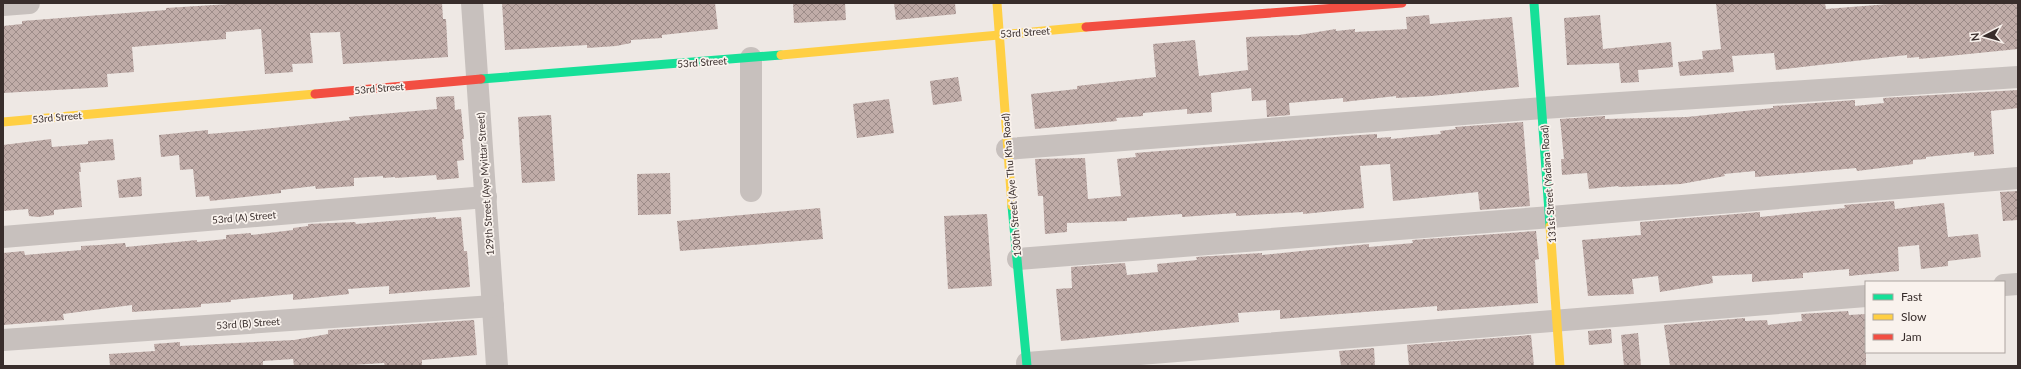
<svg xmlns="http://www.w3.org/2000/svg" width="2021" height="369" font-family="Lato,sans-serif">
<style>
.building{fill:url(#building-cross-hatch)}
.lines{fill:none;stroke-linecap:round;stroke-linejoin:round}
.street{stroke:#c7c0bd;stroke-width:22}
.fast{stroke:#16e098;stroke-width:9}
.slow{stroke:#ffcf43;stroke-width:9}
.jam{stroke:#f24e42;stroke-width:9}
.labels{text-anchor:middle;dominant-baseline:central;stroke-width:3.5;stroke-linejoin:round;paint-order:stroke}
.street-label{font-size:10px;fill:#382d2b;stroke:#f9f2ed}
</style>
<defs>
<pattern id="building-cross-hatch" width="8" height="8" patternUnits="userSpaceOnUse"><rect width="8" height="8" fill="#c0aca8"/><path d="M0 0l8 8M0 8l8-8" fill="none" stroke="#9d8c89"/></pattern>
</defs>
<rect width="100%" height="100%" fill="#eee8e4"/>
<g class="building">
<path d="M 245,3 L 442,3 L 443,19 L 446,19 L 448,57 L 343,64 L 340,32 L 310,33 L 313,63 L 292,64 L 293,72 L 265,74 L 261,29 L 226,32 L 226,39 L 132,47 L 134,72 L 107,74 L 108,87 L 3,93 L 3,26 L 22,24 L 22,21 L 166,10 L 166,8 Z"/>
<path d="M 502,3 L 715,3 L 718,29 L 662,35 L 662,38 L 631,40 L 631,43 L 616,46 L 587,48 L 587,45 L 505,50 Z"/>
<path d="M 793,3 L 845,3 L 846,20 L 794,23 Z"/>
<path d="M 894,3 L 955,3 L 956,14 L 896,20 Z"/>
<path d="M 1716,3 L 1825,3 L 1826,9 L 1901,3 L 2018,3 L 2018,49 L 1919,59 L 1919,57 L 1907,58 L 1907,55 L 1776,70 L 1774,53 L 1732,56 L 1734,72 L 1680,76 L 1678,62 L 1703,59 L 1702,51 L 1721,49 Z"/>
<path d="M 1429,15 L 1430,24 L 1512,17 L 1519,87 L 1431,96 L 1396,98 L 1396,96 L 1343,102 L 1343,98 L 1289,103 L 1290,115 L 1267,117 L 1266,100 L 1252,101 L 1251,88 L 1211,93 L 1212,112 L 1187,114 L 1187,109 L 1143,113 L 1143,116 L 1116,118 L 1117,121 L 1035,129 L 1031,94 L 1077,89 L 1077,86 L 1156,77 L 1153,44 L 1195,40 L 1199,76 L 1248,70 L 1246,37 L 1299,35 L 1336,29 L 1336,31 L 1355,29 L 1355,32 L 1407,29 L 1406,17 Z"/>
<path d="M 1600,15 L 1603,49 L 1671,42 L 1673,67 L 1638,70 L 1639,82 L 1621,83 L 1619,63 L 1567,65 L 1564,18 Z"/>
<path d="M 958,77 L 962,101 L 933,105 L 930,81 Z"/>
<path d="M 2018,90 L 2018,108 L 1991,111 L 1994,154 L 1974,156 L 1974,152 L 1926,157 L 1926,159 L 1913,160 L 1913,164 L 1857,171 L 1856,168 L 1755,177 L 1755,171 L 1724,174 L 1725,176 L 1681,184 L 1619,187 L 1618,186 L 1589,189 L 1587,173 L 1562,175 L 1561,159 L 1564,159 L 1560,119 L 1605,116 L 1605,119 L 1687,117 L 1773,108 L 1773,106 L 1855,100 L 1855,106 L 1884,103 L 1883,98 Z"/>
<path d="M 454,96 L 455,110 L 461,109 L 464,139 L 462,139 L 464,160 L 457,161 L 459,178 L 437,180 L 436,175 L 395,178 L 395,177 L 383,178 L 383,176 L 354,178 L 354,186 L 316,189 L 315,186 L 281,190 L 281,193 L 210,201 L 209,196 L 196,197 L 193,169 L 180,170 L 179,155 L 161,157 L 159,135 L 208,130 L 208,134 L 244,131 L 350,120 L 349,117 L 437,109 L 436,97 Z"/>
<path d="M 889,99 L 894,133 L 857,138 L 853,104 Z"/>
<path d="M 551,115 L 555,181 L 522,183 L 518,117 Z"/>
<path d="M 1523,122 L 1530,206 L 1480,210 L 1478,192 L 1393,201 L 1390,164 L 1360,166 L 1364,208 L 1303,214 L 1303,212 L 1236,216 L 1236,213 L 1182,217 L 1182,214 L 1127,218 L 1127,221 L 1067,223 L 1067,232 L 1045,234 L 1043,196 L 1038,196 L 1035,159 L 1085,158 L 1088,199 L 1121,196 L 1117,159 L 1136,157 L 1135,153 L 1360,135 L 1377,134 L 1377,138 L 1391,137 L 1391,139 L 1441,134 L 1440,131 L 1456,129 L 1455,127 Z"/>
<path d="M 51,139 L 52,147 L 88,144 L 88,141 L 113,139 L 115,160 L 80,163 L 81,172 L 79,172 L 82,207 L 54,210 L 54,215 L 38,217 L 29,216 L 28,209 L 3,211 L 3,145 Z"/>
<path d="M 670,173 L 671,214 L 638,215 L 637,174 Z"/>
<path d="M 141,177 L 142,196 L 119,198 L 117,180 Z"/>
<path d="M 2018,191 L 2018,220 L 2003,221 L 2000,192 Z"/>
<path d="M 1894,201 L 1895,209 L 1944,203 L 1948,237 L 1978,234 L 1981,257 L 1948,261 L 1948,266 L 1921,269 L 1919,245 L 1898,247 L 1899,271 L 1849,276 L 1849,269 L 1803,273 L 1803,278 L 1752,282 L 1752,274 L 1712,276 L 1713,283 L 1660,292 L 1658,276 L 1632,279 L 1634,294 L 1588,296 L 1582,240 L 1641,235 L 1640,222 L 1760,212 L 1760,217 L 1845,208 L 1844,205 Z"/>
<path d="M 820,208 L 823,239 L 680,251 L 677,221 Z"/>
<path d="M 987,214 L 992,286 L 948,289 L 944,216 Z"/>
<path d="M 436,217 L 436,219 L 461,217 L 464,251 L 467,251 L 470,287 L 389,294 L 389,286 L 348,289 L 349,294 L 313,298 L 293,300 L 293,294 L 231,300 L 231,302 L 201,304 L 201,307 L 132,312 L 132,305 L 63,314 L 64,320 L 3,325 L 3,253 L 24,251 L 25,255 L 81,250 L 81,246 L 99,245 L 125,243 L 126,247 L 197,240 L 197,242 L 226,239 L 226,235 L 251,233 L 251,235 L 293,230 L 293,228 L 308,226 L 308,224 L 355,222 L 356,224 Z"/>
<path d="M 1536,231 L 1539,259 L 1535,260 L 1538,303 L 1437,311 L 1437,306 L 1280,319 L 1280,310 L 1238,313 L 1239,322 L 1061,341 L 1056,289 L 1072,288 L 1071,267 L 1125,263 L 1127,275 L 1158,272 L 1157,264 L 1197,260 L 1196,257 L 1262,253 L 1262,255 L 1369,244 L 1369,247 L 1413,243 L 1412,240 Z"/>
<path d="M 1848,311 L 1849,315 L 1866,314 L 1866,366 L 1670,366 L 1664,325 L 1745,318 L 1745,321 L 1767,320 L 1768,325 L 1802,321 L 1801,314 Z"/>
<path d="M 474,320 L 477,355 L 422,360 L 422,366 L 385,366 L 384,363 L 336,366 L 294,366 L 293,359 L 263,361 L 263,366 L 110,366 L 109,354 L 155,351 L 154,344 L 180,342 L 180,346 L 294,340 L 328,334 L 328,330 Z"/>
<path d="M 1611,329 L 1612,343 L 1589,345 L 1588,331 Z"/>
<path d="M 1638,333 L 1641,366 L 1624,366 L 1621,335 Z"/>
<path d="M 1531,335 L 1534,366 L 1409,366 L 1407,345 Z"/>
<path d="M 1374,348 L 1375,366 L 1341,366 L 1339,351 Z"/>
</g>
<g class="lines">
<g class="street">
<path d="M 472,3 L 497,366"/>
<path d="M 3,5 L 29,3"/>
<path d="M 1007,149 L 1543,108 L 2018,77"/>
<path d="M 751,191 L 751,58"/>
<path d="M 3,237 L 486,197"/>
<path d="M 1018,259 L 1551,217 L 2018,178"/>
<path d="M 2004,285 L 2018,284"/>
<path d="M 3,340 L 493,306"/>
<path d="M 1027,363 L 1866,296"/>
</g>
<g class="fast">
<path d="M 1534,3 L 1550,226"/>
<path d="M 481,79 L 781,55"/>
<path d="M 1012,206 L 1027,366"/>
</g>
<g class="slow">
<path d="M 997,3 L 1012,206"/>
<path d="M 781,55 L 1086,27"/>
<path d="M 3,122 L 315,94"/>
<path d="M 1550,226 L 1560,366"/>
</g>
<g class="jam">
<path d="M 1086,27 L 1402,3"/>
<path d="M 315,94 L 481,79"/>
</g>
</g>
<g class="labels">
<g class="street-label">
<text transform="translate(1025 32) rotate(-4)">53rd Street</text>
<text transform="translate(702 62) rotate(-4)">53rd Street</text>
<text transform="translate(379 88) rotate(-5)">53rd Street</text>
<text transform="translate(57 117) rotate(-5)">53rd Street</text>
<text transform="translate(485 184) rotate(-94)">129th Street (Aye Myittar Street)</text>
<text transform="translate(1548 184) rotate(-94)">131st Street (Yadana Road)</text>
<text transform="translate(1011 185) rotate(-95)">130th Street (Aye Thu Kha Road)</text>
<text transform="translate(244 217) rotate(-5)">53rd (A) Street</text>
<text transform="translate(248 323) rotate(-4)">53rd (B) Street</text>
</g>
</g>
<rect width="2021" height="369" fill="none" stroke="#382d2b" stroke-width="8"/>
<rect x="1865" y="281" width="140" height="72" fill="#f9f2ed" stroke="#aca39f"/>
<rect x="1873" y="294" width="20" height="6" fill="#16e098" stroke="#aca39f"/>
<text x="1901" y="301" font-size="12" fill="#382d2b">Fast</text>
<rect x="1873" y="314" width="20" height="6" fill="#ffcf43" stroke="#aca39f"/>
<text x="1901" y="321" font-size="12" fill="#382d2b">Slow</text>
<rect x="1873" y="334" width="20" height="6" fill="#f24e42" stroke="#aca39f"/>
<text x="1901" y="341" font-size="12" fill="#382d2b">Jam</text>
<g transform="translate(1985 36) rotate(264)" stroke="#f9f2ed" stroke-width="3" paint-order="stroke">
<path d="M0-3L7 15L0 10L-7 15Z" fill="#382d2b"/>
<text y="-6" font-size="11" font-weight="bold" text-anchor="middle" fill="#382d2b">N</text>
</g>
</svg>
